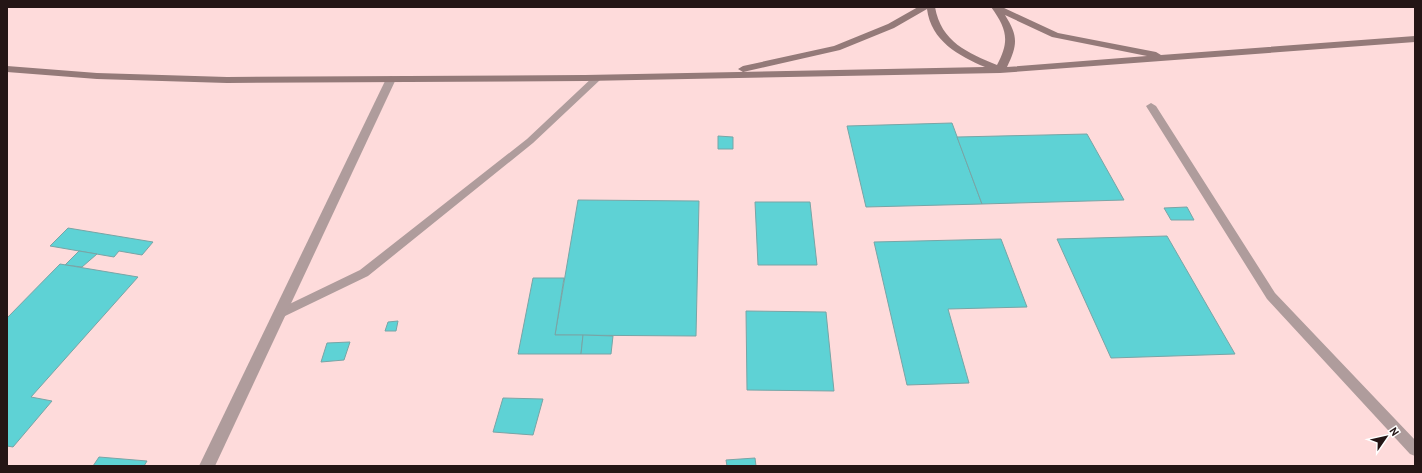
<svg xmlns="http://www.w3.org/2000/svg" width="1422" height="473" font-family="'PT Sans',sans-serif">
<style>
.building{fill:#5ed2d5;stroke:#78a5a6}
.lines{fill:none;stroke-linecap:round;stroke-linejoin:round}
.service{fill:#af9c9c;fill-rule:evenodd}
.minor{fill:#af9c9c;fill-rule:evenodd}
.secondary{fill:#947a79;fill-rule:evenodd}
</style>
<rect width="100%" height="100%" fill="#fedbdb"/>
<g class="building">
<path d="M 952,123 L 982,204 L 866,207 L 847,126 Z"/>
<path d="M 1087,134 L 1124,200 L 982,204 L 957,137 Z"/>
<path d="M 718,136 L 733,137 L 733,149 L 718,149 Z"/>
<path d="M 578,200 L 699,201 L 696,336 L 555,335 Z"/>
<path d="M 755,202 L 810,202 L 817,265 L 758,265 Z"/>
<path d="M 1187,207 L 1194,220 L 1171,220 L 1164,208 Z"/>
<path d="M 68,228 L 153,242 L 142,255 L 119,251 L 114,257 L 50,246 Z"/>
<path d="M 1167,236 L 1235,354 L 1111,358 L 1057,239 Z"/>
<path d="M 1001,239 L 1027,307 L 948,309 L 969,383 L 907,385 L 874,242 Z"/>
<path d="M 79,251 L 97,254 L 82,267 L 65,265 Z"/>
<path d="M 60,264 L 138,277 L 31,397 L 52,401 L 13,447 L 7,446 L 7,318 Z"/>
<path d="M 533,278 L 564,278 L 555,335 L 583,335 L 581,354 L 518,354 Z"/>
<path d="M 746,311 L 826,312 L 834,391 L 747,390 Z"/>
<path d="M 398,321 L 396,331 L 385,331 L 388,322 Z"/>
<path d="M 583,335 L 613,336 L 611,354 L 581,354 Z"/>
<path d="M 350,342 L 344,360 L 321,362 L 327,343 Z"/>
<path d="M 503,398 L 543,399 L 533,435 L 493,432 Z"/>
<path d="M 99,457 L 147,461 L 144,466 L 93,466 Z"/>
<path d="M 755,458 L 756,466 L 727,466 L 726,460 Z"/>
</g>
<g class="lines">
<g class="service">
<path d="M 597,75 L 601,78 L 600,80 L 533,143 L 368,276 L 283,317 L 279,319 L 275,317 L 273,314 L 275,311 L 360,270 L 527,139 L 594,76 Z"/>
<path d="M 1151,103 L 1156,106 L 1275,293 L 1415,440 L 1415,456 L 1410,454 L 1267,299 L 1146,106 Z"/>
</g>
<path class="minor" d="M 391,76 L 396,79 L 215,466 L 199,466 L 386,79 Z"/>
<path class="secondary" d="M 918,7 L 935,7 C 941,42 968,53 997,65 C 1010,41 1007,29 991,7 L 1002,7 L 1058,33 L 1156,52 L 1161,55 L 1415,36 L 1415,42 L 1000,73 L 585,81 L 227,83 L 97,79 L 7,72 L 7,66 L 97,73 L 227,77 L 585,75 L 985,67 C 959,56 931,41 927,9 L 894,28 L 840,50 L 743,72 L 738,69 L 743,66 L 834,46 L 888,24 ZM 1005,15 L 1052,37 L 1147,56 L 1007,67 C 1018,44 1018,36 1005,15 Z"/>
</g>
<rect width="1422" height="473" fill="none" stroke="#241515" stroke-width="16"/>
<g transform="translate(1386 437) rotate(56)" stroke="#ffffff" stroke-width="3" paint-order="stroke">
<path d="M0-3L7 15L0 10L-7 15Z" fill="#241515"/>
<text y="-6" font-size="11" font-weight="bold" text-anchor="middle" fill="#241515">N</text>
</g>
</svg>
